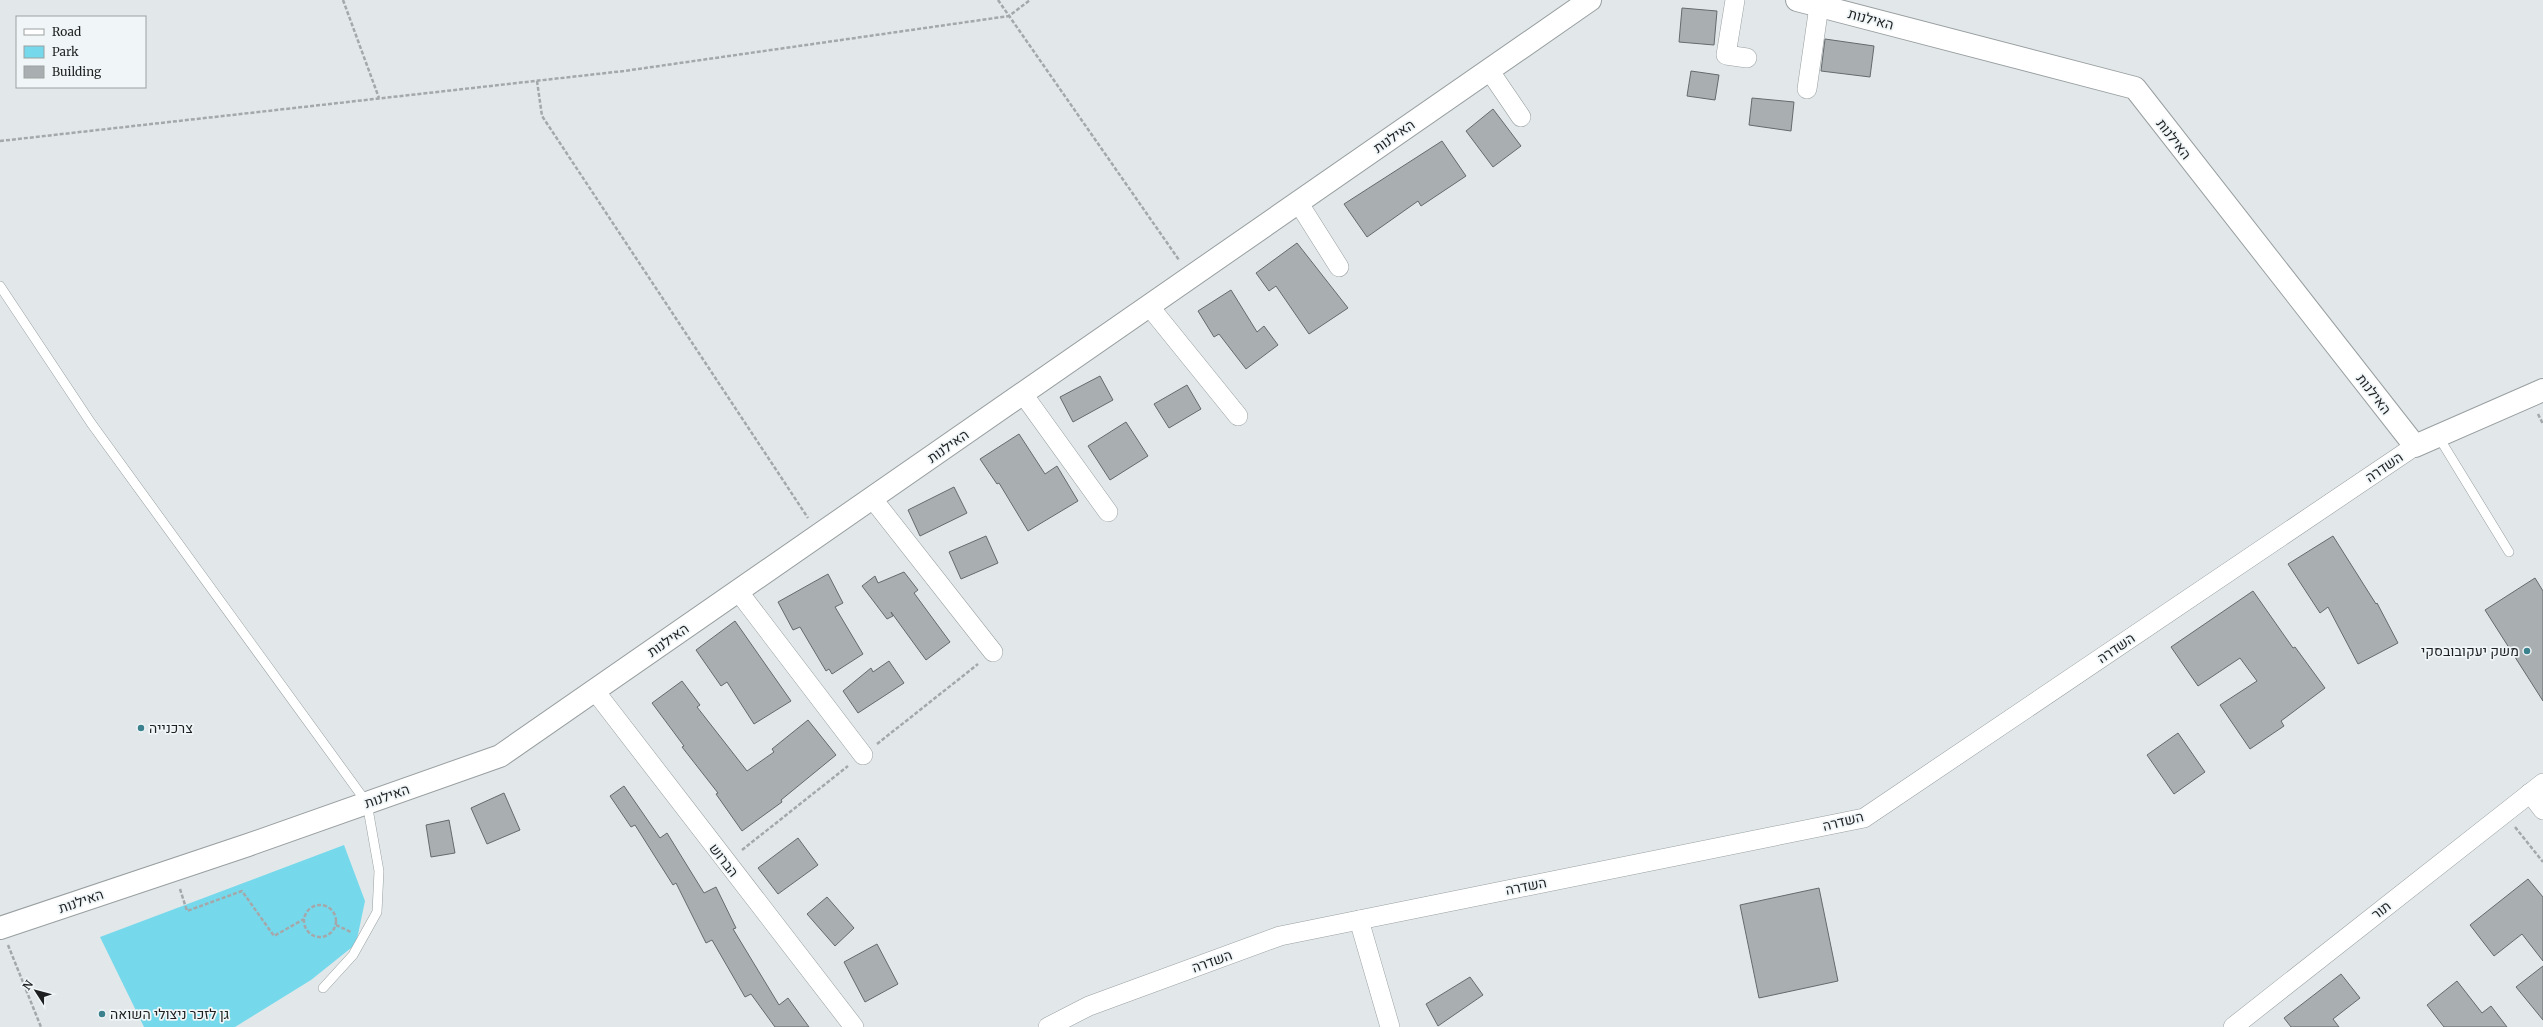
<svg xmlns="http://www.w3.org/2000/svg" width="2543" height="1027" font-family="Merriweather,Heebo,serif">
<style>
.green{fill:#76d9eb}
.building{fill:#a9afb0;stroke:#656b6c}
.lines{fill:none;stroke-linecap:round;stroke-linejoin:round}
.lane-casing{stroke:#999fa0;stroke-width:10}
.street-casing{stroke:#999fa0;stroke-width:20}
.secondary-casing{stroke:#999fa0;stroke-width:24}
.path{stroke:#a4a8aa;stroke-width:2.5;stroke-dasharray:4 2;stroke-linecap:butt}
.lane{stroke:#fff;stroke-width:9}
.street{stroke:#fff;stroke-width:19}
.secondary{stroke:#fff;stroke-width:22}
.poi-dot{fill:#3c818e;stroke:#f0f6f7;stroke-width:1.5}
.labels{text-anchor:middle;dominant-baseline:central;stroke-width:3.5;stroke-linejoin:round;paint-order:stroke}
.street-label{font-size:14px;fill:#1d1f20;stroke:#f0f6f7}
.poi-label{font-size:14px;fill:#1d1f20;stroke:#f0f6f7;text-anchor:start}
</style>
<rect width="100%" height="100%" fill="#e2e8ea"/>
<path class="green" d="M 344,845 L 365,901 L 356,944 L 311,980 L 235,1027 L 144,1027 L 100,937 Z"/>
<g class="building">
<path d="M 1682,8 L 1717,11 L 1714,45 L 1679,42 Z"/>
<path d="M 1825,39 L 1874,46 L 1870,77 L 1821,71 Z"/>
<path d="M 1691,71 L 1719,75 L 1715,100 L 1687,96 Z"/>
<path d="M 1752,98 L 1794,102 L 1791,131 L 1749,125 Z"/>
<path d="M 1493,109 L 1521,146 L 1493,167 L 1466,131 Z"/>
<path d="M 1442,141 L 1466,176 L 1421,206 L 1418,201 L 1367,237 L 1344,204 Z"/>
<path d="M 1297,243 L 1348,308 L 1309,334 L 1276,286 L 1269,291 L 1256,273 Z"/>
<path d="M 1231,290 L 1257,332 L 1264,326 L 1278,345 L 1246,369 L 1219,334 L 1214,337 L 1198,311 Z"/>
<path d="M 1100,376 L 1113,400 L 1073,422 L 1060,397 Z"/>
<path d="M 1187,385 L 1201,409 L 1169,428 L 1154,404 Z"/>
<path d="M 1126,422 L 1148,456 L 1110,480 L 1088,446 Z"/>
<path d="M 1019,434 L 1045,474 L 1057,466 L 1078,501 L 1028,531 L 999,483 L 997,484 L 980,459 Z"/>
<path d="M 954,487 L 967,513 L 920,536 L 908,510 Z"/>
<path d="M 986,536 L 998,563 L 961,579 L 949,552 Z"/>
<path d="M 2333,536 L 2376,604 L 2377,603 L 2398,643 L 2358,664 L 2328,607 L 2320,613 L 2288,564 Z"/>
<path d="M 904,572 L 918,590 L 914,593 L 950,642 L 926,660 L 891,612 L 893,616 L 887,619 L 862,586 L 875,576 L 878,583 Z"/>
<path d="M 828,574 L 843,603 L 835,607 L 863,654 L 832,674 L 829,669 L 826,671 L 800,627 L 793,630 L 778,602 Z"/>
<path d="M 2535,578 L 2543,591 L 2543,701 L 2485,610 Z"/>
<path d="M 2253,591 L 2293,648 L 2295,647 L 2325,688 L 2281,721 L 2284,726 L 2250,749 L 2220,705 L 2257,681 L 2240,658 L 2198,686 L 2171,647 Z"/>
<path d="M 735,621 L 791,701 L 754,724 L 727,682 L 721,686 L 696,650 Z"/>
<path d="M 889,661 L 904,683 L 858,713 L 843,691 L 871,668 L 873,672 Z"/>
<path d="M 682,681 L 700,705 L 697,707 L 747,771 L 774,752 L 772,749 L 808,720 L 836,755 L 781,800 L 782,802 L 742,831 L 716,794 L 718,793 L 682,747 L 684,746 L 652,703 Z"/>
<path d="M 2178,733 L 2205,772 L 2174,794 L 2147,755 Z"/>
<path d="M 624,786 L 660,838 L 667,833 L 704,893 L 716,887 L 736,928 L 733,929 L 779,1005 L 788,998 L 809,1027 L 775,1027 L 751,994 L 745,997 L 712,940 L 706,943 L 676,883 L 673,885 L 635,825 L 631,827 L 610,796 Z"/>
<path d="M 504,793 L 520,830 L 487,844 L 471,808 Z"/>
<path d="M 449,820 L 455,853 L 431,857 L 426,825 Z"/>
<path d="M 798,838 L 818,865 L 778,894 L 758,868 Z"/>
<path d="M 2528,879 L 2543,897 L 2543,961 L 2522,934 L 2494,956 L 2470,925 Z"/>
<path d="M 1819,888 L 1838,981 L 1759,998 L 1740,905 Z"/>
<path d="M 827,897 L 854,928 L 835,946 L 807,914 Z"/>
<path d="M 877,944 L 898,984 L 865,1002 L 844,962 Z"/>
<path d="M 2543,966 L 2543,1020 L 2516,987 Z"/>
<path d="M 2341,974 L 2360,998 L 2333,1019 L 2339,1027 L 2291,1027 L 2284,1018 Z"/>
<path d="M 1470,977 L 1483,995 L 1438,1026 L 1426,1004 Z"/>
<path d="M 2457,981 L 2482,1013 L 2491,1006 L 2507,1027 L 2444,1027 L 2427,1005 Z"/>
</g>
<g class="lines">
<defs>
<g id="lane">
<path d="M 0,286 L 91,423 L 367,803 L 379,871 L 377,912 L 353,955 L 323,988"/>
<path d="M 2438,436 L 2509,552"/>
</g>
<g id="street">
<path d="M 1735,0 L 1726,55 L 1747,58"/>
<path d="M 1489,70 L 1521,117"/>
<path d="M 1807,89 L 1819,6"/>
<path d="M 1298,202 L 1339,267"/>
<path d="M 1149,306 L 1238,416"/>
<path d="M 1023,394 L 1108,512"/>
<path d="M 872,498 L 993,652"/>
<path d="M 738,591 L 863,755"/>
<path d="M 595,691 L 854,1027"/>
<path d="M 2530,793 L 2543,810"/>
<path d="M 1359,920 L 1390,1027"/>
<path d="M 1048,1027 L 1089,1006 L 1280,936 L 1864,818 L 2415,446"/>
<path d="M 2233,1027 L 2543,783"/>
</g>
<g id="secondary">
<path d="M 1797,0 L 2135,88 L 2415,446 L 2543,390"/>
<path d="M 0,928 L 248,845 L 500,756 L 1590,0"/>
</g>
</defs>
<use href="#lane" class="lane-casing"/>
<use href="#street" class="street-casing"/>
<use href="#secondary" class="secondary-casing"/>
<g class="path">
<path d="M 343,0 L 379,98"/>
<path d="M 998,0 L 1179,260"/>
<path d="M 537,81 L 542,116 L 808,518"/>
<path d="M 0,141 L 624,71 L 1009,16 L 1030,0"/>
<path d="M 2538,414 L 2543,424"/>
<path d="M 877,744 L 978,664"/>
<path d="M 2515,827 L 2543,862"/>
<path d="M 742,850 L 848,766"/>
<path d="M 180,889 L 187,911 L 242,891 L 274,936 L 304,919"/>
<circle cx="320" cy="921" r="16"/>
<path d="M 336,925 L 351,932"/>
<path d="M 8,945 L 41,1027"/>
</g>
<use href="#lane" class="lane"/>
<use href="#street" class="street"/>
<use href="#secondary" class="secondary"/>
</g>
<g class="poi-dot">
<circle cx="2527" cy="651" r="4"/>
<circle cx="141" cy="728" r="4"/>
<circle cx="102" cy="1014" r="4"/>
</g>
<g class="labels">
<g class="street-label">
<text transform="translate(1871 19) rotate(15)">האילנות</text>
<text transform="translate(1394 136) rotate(-35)">האילנות</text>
<text transform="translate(2174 139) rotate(52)">האילנות</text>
<text transform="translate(2374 394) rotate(52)">האילנות</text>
<text transform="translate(948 446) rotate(-35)">האילנות</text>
<text transform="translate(2384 467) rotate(-34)">השדרה</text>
<text transform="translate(668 640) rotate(-35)">האילנות</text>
<text transform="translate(2116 648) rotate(-34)">השדרה</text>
<text transform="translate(387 796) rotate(-19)">האילנות</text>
<text transform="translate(1843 821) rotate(-14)">השדרה</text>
<text transform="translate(724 860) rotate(52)">הברוש</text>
<text transform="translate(1526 886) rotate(-11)">השדרה</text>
<text transform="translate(81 901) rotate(-19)">האילנות</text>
<text transform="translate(2381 910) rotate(-38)">תור</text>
<text transform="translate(1212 961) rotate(-20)">השדרה</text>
</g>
<g class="poi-label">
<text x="2519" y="651" text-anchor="end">משק יעקובובסקי</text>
<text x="149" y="728">צרכנייה</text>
<text x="110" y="1014">גן לזכר ניצולי השואה</text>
</g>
</g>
<rect x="16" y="16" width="130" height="72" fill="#f0f6f7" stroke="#9ca0a1"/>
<rect x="24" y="29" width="20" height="6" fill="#ffffff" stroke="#9ca0a1"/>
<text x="52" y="36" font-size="12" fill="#1d1f20">Road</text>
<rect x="24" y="46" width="20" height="12" fill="#76d9eb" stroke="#9ca0a1"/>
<text x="52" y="56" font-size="12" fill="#1d1f20">Park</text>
<rect x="24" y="66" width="20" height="12" fill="#a9afb0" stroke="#9ca0a1"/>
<text x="52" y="76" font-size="12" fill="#1d1f20">Building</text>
<g transform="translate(36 991) rotate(306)" stroke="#f0f6f7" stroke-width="3" paint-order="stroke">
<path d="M0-3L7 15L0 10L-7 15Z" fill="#1d1f20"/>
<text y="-6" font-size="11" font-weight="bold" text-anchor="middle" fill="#1d1f20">N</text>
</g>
</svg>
